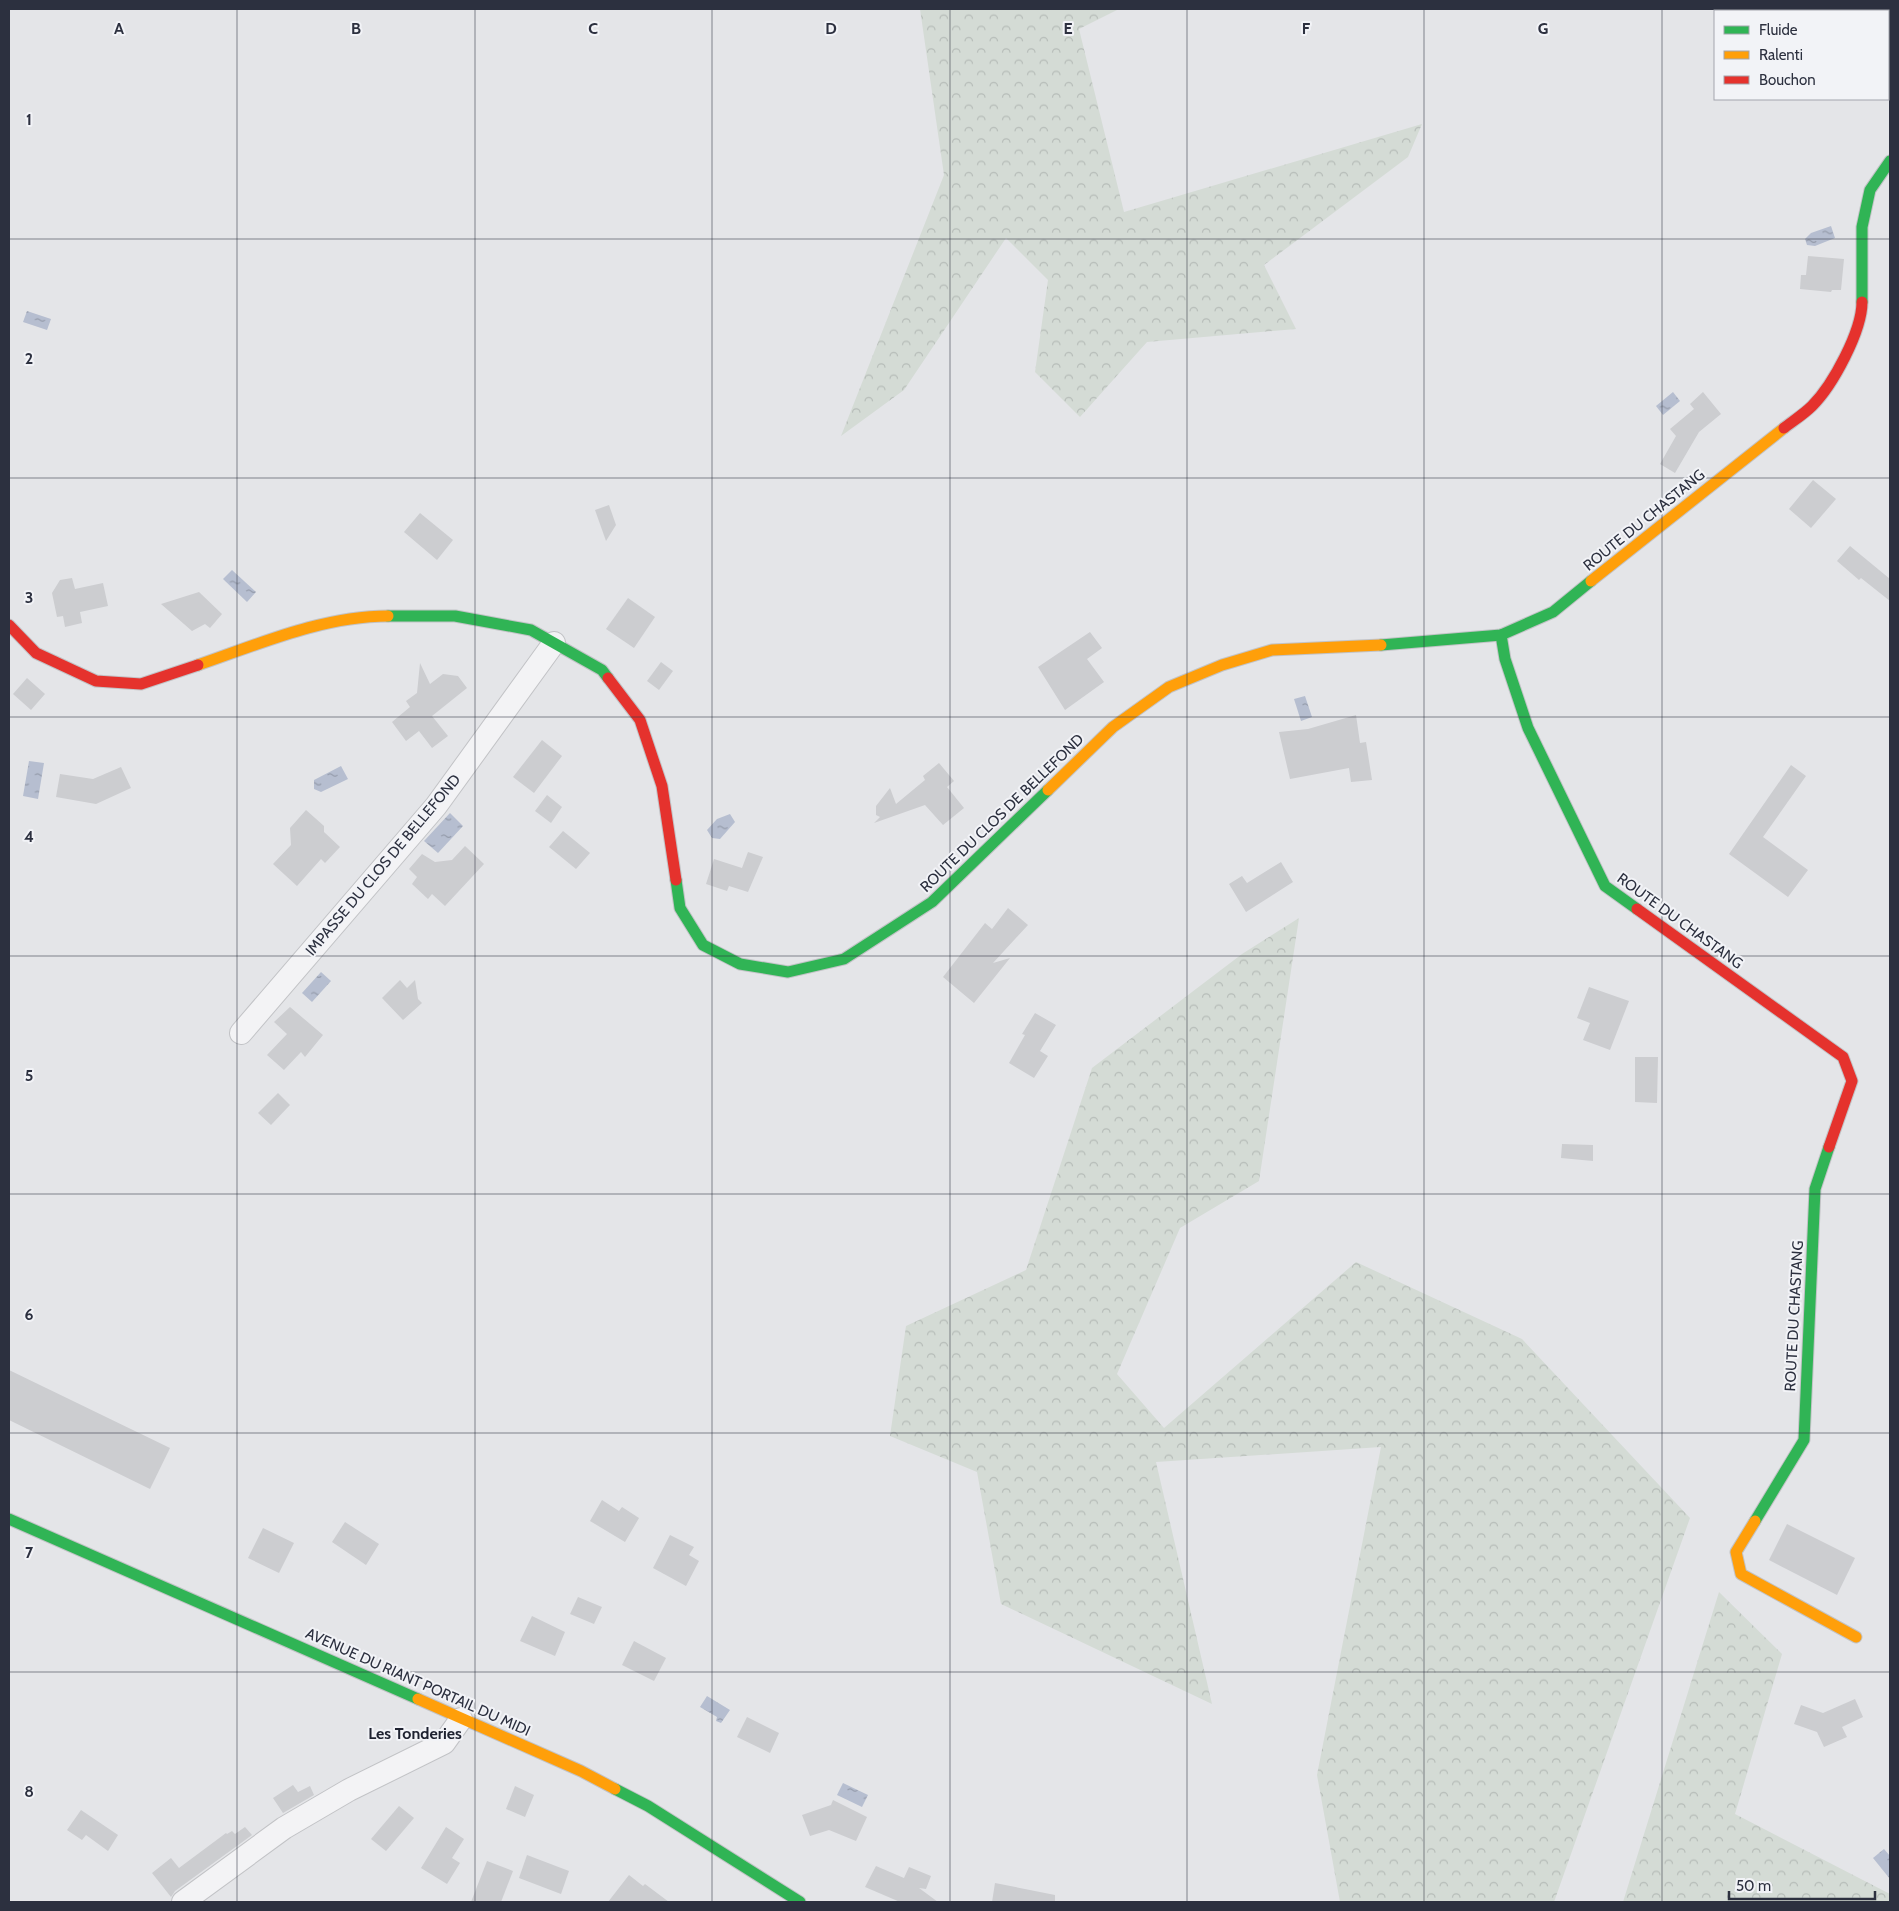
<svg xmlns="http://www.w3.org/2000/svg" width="1899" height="1911" font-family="Cabin,sans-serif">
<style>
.forest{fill:url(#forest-crowns)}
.water{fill:url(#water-ripples)}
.building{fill:#cccdd0}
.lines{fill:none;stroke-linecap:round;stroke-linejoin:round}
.street-casing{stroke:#c2c3c6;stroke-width:24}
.fast-casing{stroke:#c2c3c6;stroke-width:13}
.slow-casing{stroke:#c2c3c6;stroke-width:13}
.jam-casing{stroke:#c2c3c6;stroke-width:13}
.street{stroke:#f3f3f5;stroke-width:22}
.fast{stroke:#30b455;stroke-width:11}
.slow{stroke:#ff9f0a;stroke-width:11}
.jam{stroke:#e5322d;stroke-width:11}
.grid{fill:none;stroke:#2c303f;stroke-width:1;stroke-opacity:0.55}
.labels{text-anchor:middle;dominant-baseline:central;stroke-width:4;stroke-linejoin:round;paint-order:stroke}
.street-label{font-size:15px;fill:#2c303f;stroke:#f2f3f7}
.neighbourhood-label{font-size:16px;font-weight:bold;fill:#1e2230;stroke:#f2f3f7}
.grid-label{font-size:16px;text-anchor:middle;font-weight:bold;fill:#2c303f;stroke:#f2f3f7;stroke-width:4;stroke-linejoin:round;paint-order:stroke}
</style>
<defs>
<pattern id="forest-crowns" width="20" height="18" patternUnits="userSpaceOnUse" patternTransform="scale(1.25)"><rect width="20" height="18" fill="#d4dbd5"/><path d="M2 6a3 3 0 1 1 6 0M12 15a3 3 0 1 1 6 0" fill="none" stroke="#b6bcb8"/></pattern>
<pattern id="water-ripples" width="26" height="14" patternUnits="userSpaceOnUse" patternTransform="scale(1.25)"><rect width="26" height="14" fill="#b6bed0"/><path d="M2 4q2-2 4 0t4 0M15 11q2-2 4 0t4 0" fill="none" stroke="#949baa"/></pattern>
</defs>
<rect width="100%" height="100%" fill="#e4e5e8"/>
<g class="forest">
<path d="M 920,9 L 1119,9 L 1079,29 L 1124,212 L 1422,124 L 1408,157 L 1264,265 L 1296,329 L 1147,342 L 1080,417 L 1035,372 L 1048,280 L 1006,238 L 904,390 L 841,436 L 944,175 Z"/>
<path d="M 1299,918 L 1259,1181 L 1180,1228 L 1117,1374 L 1164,1428 L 1356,1262 L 1522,1339 L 1690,1518 L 1554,1902 L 1340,1902 L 1317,1775 L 1381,1447 L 1156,1462 L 1212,1704 L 1001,1604 L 977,1472 L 890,1436 L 906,1326 L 1026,1270 L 1092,1068 L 1242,954 Z"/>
<path d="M 1719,1592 L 1782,1654 L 1735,1814 L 1890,1894 L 1890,1902 L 1623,1902 Z"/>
</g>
<g class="water">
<path d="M 1831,226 L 1835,238 L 1815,246 L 1807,245 L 1805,239 L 1811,233 Z"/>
<path d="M 27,311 L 51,319 L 47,330 L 23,322 Z"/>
<path d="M 1673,392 L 1680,401 L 1663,415 L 1656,406 Z"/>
<path d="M 232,570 L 256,592 L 247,602 L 223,579 Z"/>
<path d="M 1305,696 L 1312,717 L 1301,721 L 1294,699 Z"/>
<path d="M 29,761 L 44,763 L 38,799 L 23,796 Z"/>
<path d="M 341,766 L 348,779 L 321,792 L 314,789 L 314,780 Z"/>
<path d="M 450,813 L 463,826 L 438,853 L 424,841 Z"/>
<path d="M 730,814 L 735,822 L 720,839 L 712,838 L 707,830 L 717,819 Z"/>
<path d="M 321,972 L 331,981 L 312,1002 L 302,993 Z"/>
<path d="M 707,1696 L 730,1710 L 721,1723 L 716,1721 L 717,1717 L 700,1707 Z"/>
<path d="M 843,1783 L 868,1795 L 862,1807 L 837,1795 Z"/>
<path d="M 1884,1849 L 1890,1856 L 1890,1879 L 1873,1858 Z"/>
</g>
<g class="building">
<path d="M 1808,256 L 1844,259 L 1841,290 L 1832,290 L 1831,292 L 1800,289 L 1801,275 L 1806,275 Z"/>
<path d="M 1703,392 L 1721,414 L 1699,432 L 1675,473 L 1660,464 L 1676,436 L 1670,429 L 1694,409 L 1690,404 Z"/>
<path d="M 1813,480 L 1836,499 L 1811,528 L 1789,509 Z"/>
<path d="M 609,505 L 616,525 L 606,541 L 595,510 Z"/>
<path d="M 420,513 L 453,540 L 437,560 L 404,532 Z"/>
<path d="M 1850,546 L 1890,579 L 1890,601 L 1861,578 L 1859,580 L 1837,561 Z"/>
<path d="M 72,578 L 75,589 L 103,583 L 108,606 L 80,612 L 82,623 L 65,627 L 63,616 L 57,617 L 52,593 L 60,580 Z"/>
<path d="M 199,592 L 222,614 L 210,628 L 205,624 L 192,631 L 161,604 Z"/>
<path d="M 628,598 L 655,617 L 634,648 L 606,629 Z"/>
<path d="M 1090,632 L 1102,648 L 1087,659 L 1104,682 L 1065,710 L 1038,667 Z"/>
<path d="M 661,662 L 673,671 L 659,690 L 647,681 Z"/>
<path d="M 420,663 L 430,684 L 443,674 L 458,676 L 467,688 L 432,716 L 448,736 L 432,748 L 419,731 L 406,741 L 392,722 L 410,707 L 406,701 L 417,693 Z"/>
<path d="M 27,678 L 45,694 L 31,710 L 13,694 Z"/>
<path d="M 1356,715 L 1360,743 L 1366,742 L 1372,780 L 1351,782 L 1349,768 L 1290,779 L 1279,732 L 1308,729 Z"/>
<path d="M 542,740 L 562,756 L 534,793 L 513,777 Z"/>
<path d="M 939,763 L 954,781 L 947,787 L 964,808 L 943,825 L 925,805 L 874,823 L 880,817 L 876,815 L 876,806 L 890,788 L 896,804 L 925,780 L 923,776 Z"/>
<path d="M 1791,765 L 1806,776 L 1763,837 L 1808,870 L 1788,897 L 1729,854 Z"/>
<path d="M 121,767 L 131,788 L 96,804 L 56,797 L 60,774 L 93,779 Z"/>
<path d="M 547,795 L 562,807 L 551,823 L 535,811 Z"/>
<path d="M 306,810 L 324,826 L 324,832 L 340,847 L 325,863 L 321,859 L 297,886 L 273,864 L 291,845 L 290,828 Z"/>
<path d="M 563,831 L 590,853 L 576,869 L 549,847 Z"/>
<path d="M 465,846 L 484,864 L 445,906 L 432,894 L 428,899 L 412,884 L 417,877 L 409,869 L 422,854 L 435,862 L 452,860 Z"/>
<path d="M 748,852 L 763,857 L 748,892 L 729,886 L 727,891 L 706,884 L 714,859 L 742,868 Z"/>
<path d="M 1281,862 L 1293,882 L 1246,912 L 1229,884 L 1242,876 L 1247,883 Z"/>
<path d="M 1008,908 L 1028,925 L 993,963 L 1010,958 L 974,1003 L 943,977 L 985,923 L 992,929 Z"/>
<path d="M 400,980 L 407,988 L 415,980 L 418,999 L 422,1003 L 403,1020 L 382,998 Z"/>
<path d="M 1589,987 L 1629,1001 L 1610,1050 L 1583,1040 L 1590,1023 L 1577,1018 Z"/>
<path d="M 290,1007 L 323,1035 L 305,1057 L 301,1052 L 284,1070 L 267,1055 L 287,1034 L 274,1022 Z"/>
<path d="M 1035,1013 L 1056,1025 L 1040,1051 L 1048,1056 L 1034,1078 L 1009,1063 L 1025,1035 L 1022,1034 Z"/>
<path d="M 1635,1057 L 1658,1057 L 1657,1103 L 1635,1102 Z"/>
<path d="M 278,1093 L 290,1105 L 271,1125 L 258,1113 Z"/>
<path d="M 1562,1144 L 1593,1145 L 1593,1161 L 1561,1158 Z"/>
<path d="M 9,1370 L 170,1448 L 150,1489 L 9,1420 Z"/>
<path d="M 602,1500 L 619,1511 L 622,1507 L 639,1518 L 625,1542 L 590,1521 Z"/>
<path d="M 345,1522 L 379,1544 L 366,1565 L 332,1542 Z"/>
<path d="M 1787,1524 L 1855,1558 L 1837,1595 L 1769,1560 Z"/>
<path d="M 263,1528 L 294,1543 L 279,1573 L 248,1558 Z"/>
<path d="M 670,1535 L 694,1547 L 689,1555 L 699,1561 L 686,1586 L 653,1568 Z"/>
<path d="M 578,1597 L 602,1607 L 594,1624 L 570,1614 Z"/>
<path d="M 532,1616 L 565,1632 L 555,1656 L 520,1641 Z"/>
<path d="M 634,1641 L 666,1658 L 654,1681 L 622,1665 Z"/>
<path d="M 1855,1699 L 1863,1717 L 1842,1727 L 1847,1737 L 1824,1747 L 1817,1732 L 1794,1724 L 1801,1705 L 1823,1713 Z"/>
<path d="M 747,1717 L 779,1733 L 770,1753 L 737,1737 Z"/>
<path d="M 293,1785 L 298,1792 L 310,1786 L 314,1795 L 283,1813 L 273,1798 Z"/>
<path d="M 515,1786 L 534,1795 L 525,1817 L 506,1809 Z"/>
<path d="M 833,1800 L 867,1817 L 856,1841 L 829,1830 L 810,1836 L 802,1815 L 831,1805 Z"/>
<path d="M 399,1806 L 414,1818 L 386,1851 L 371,1839 Z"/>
<path d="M 81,1810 L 118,1835 L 108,1851 L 86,1835 L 82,1840 L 67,1830 Z"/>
<path d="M 245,1827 L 252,1835 L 175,1891 L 171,1897 L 152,1873 L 171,1858 L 179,1868 L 226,1833 L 227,1834 L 232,1831 L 235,1834 Z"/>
<path d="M 446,1827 L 464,1839 L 452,1858 L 460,1863 L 447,1884 L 421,1868 Z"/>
<path d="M 527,1855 L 569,1871 L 561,1894 L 519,1878 Z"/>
<path d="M 487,1861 L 513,1871 L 501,1902 L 471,1902 Z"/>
<path d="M 876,1866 L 904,1878 L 909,1867 L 931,1876 L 926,1889 L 919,1888 L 938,1902 L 900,1902 L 865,1887 Z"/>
<path d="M 629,1875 L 643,1886 L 645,1884 L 669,1902 L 608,1902 Z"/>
<path d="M 995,1883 L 1055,1895 L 1055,1902 L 992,1902 Z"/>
</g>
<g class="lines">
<defs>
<g id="street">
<path d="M 241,1033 L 436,806 L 554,643"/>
<path d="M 183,1902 L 284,1828 L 349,1790 L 444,1743 L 461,1719"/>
</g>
<g id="fast">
<path d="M 1862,302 L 1862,227 L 1870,190 L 1890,161"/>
<path d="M 388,616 L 455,616 L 531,630 L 602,670 L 608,678"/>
<path d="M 1501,635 L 1505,659 L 1528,728 L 1605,886 L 1637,909"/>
<path d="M 1381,645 L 1501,635 L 1553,612 L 1591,581"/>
<path d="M 676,880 L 680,908 L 703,945 L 740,964 L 788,972 L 844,959 L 932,902 L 1048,790"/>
<path d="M 9,1519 L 418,1699"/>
<path d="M 1755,1521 L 1804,1440 L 1815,1189 L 1829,1147"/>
<path d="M 615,1789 L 648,1806 L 800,1902"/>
</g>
<g id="slow">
<path d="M 1591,581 L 1784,428"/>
<path d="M 198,665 C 259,644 323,616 388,616"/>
<path d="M 1048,790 L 1113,727 L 1169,687 L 1222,665 L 1272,650 L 1381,645"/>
<path d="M 1755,1521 L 1736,1552 L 1741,1574 L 1856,1637"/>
<path d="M 418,1699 L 581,1771 L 615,1789"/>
</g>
<g id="jam">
<path d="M 1784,428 C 1793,421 1804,414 1812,406 C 1833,385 1862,331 1862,302"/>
<path d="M 9,625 L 36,653 L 96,681 L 141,684 L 198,665"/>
<path d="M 608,678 L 640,720 L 662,786 L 676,880"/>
<path d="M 1637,909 L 1843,1057 L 1852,1081 L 1829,1147"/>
</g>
</defs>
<use href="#street" class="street-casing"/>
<use href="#fast" class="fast-casing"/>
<use href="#slow" class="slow-casing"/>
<use href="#jam" class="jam-casing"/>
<use href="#street" class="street"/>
<use href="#fast" class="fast"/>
<use href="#slow" class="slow"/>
<use href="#jam" class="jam"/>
</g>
<path class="grid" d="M 237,9 L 237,1902M 475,9 L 475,1902M 712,9 L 712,1902M 950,9 L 950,1902M 1187,9 L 1187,1902M 1424,9 L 1424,1902M 1662,9 L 1662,1902M 9,239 L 1890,239M 9,478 L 1890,478M 9,717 L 1890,717M 9,956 L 1890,956M 9,1194 L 1890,1194M 9,1433 L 1890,1433M 9,1672 L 1890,1672"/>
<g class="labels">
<g class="street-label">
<text transform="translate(1644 520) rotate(-39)">ROUTE DU CHASTANG</text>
<text transform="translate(1002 813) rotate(-44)">ROUTE DU CLOS DE BELLEFOND</text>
<text transform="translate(383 865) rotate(-50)">IMPASSE DU CLOS DE BELLEFOND</text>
<text transform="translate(1680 921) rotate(36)">ROUTE DU CHASTANG</text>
<text transform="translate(1794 1316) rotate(-87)">ROUTE DU CHASTANG</text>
<text transform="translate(418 1682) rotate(24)">AVENUE DU RIANT PORTAIL DU MIDI</text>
</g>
<g class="neighbourhood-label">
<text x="415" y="1733">Les Tonderies</text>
</g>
</g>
<g class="grid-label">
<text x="119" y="34">A</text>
<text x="356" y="34">B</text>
<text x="593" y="34">C</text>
<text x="831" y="34">D</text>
<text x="1068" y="34">E</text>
<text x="1306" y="34">F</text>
<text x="1543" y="34">G</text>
<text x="29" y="125">1</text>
<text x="29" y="364">2</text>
<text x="29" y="603">3</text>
<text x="29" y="842">4</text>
<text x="29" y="1081">5</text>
<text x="29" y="1320">6</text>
<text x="29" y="1558">7</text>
<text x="29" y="1797">8</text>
</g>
<rect width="1899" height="1911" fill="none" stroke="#2c303f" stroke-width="20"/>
<rect x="1714" y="10" width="175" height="90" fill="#f2f3f7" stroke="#a3a5ad"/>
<rect x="1724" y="26" width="25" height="8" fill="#30b455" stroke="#a3a5ad"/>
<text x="1759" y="35" font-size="15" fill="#2c303f">Fluide</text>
<rect x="1724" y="51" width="25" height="8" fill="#ff9f0a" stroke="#a3a5ad"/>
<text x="1759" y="60" font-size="15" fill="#2c303f">Ralenti</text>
<rect x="1724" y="76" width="25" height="8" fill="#e5322d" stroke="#a3a5ad"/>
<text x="1759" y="85" font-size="15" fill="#2c303f">Bouchon</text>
<path d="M1729 1891v8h146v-8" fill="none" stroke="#2c303f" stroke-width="2.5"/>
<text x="1736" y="1891" font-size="15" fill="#2c303f" stroke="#f2f3f7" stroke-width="4" paint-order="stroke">50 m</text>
</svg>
